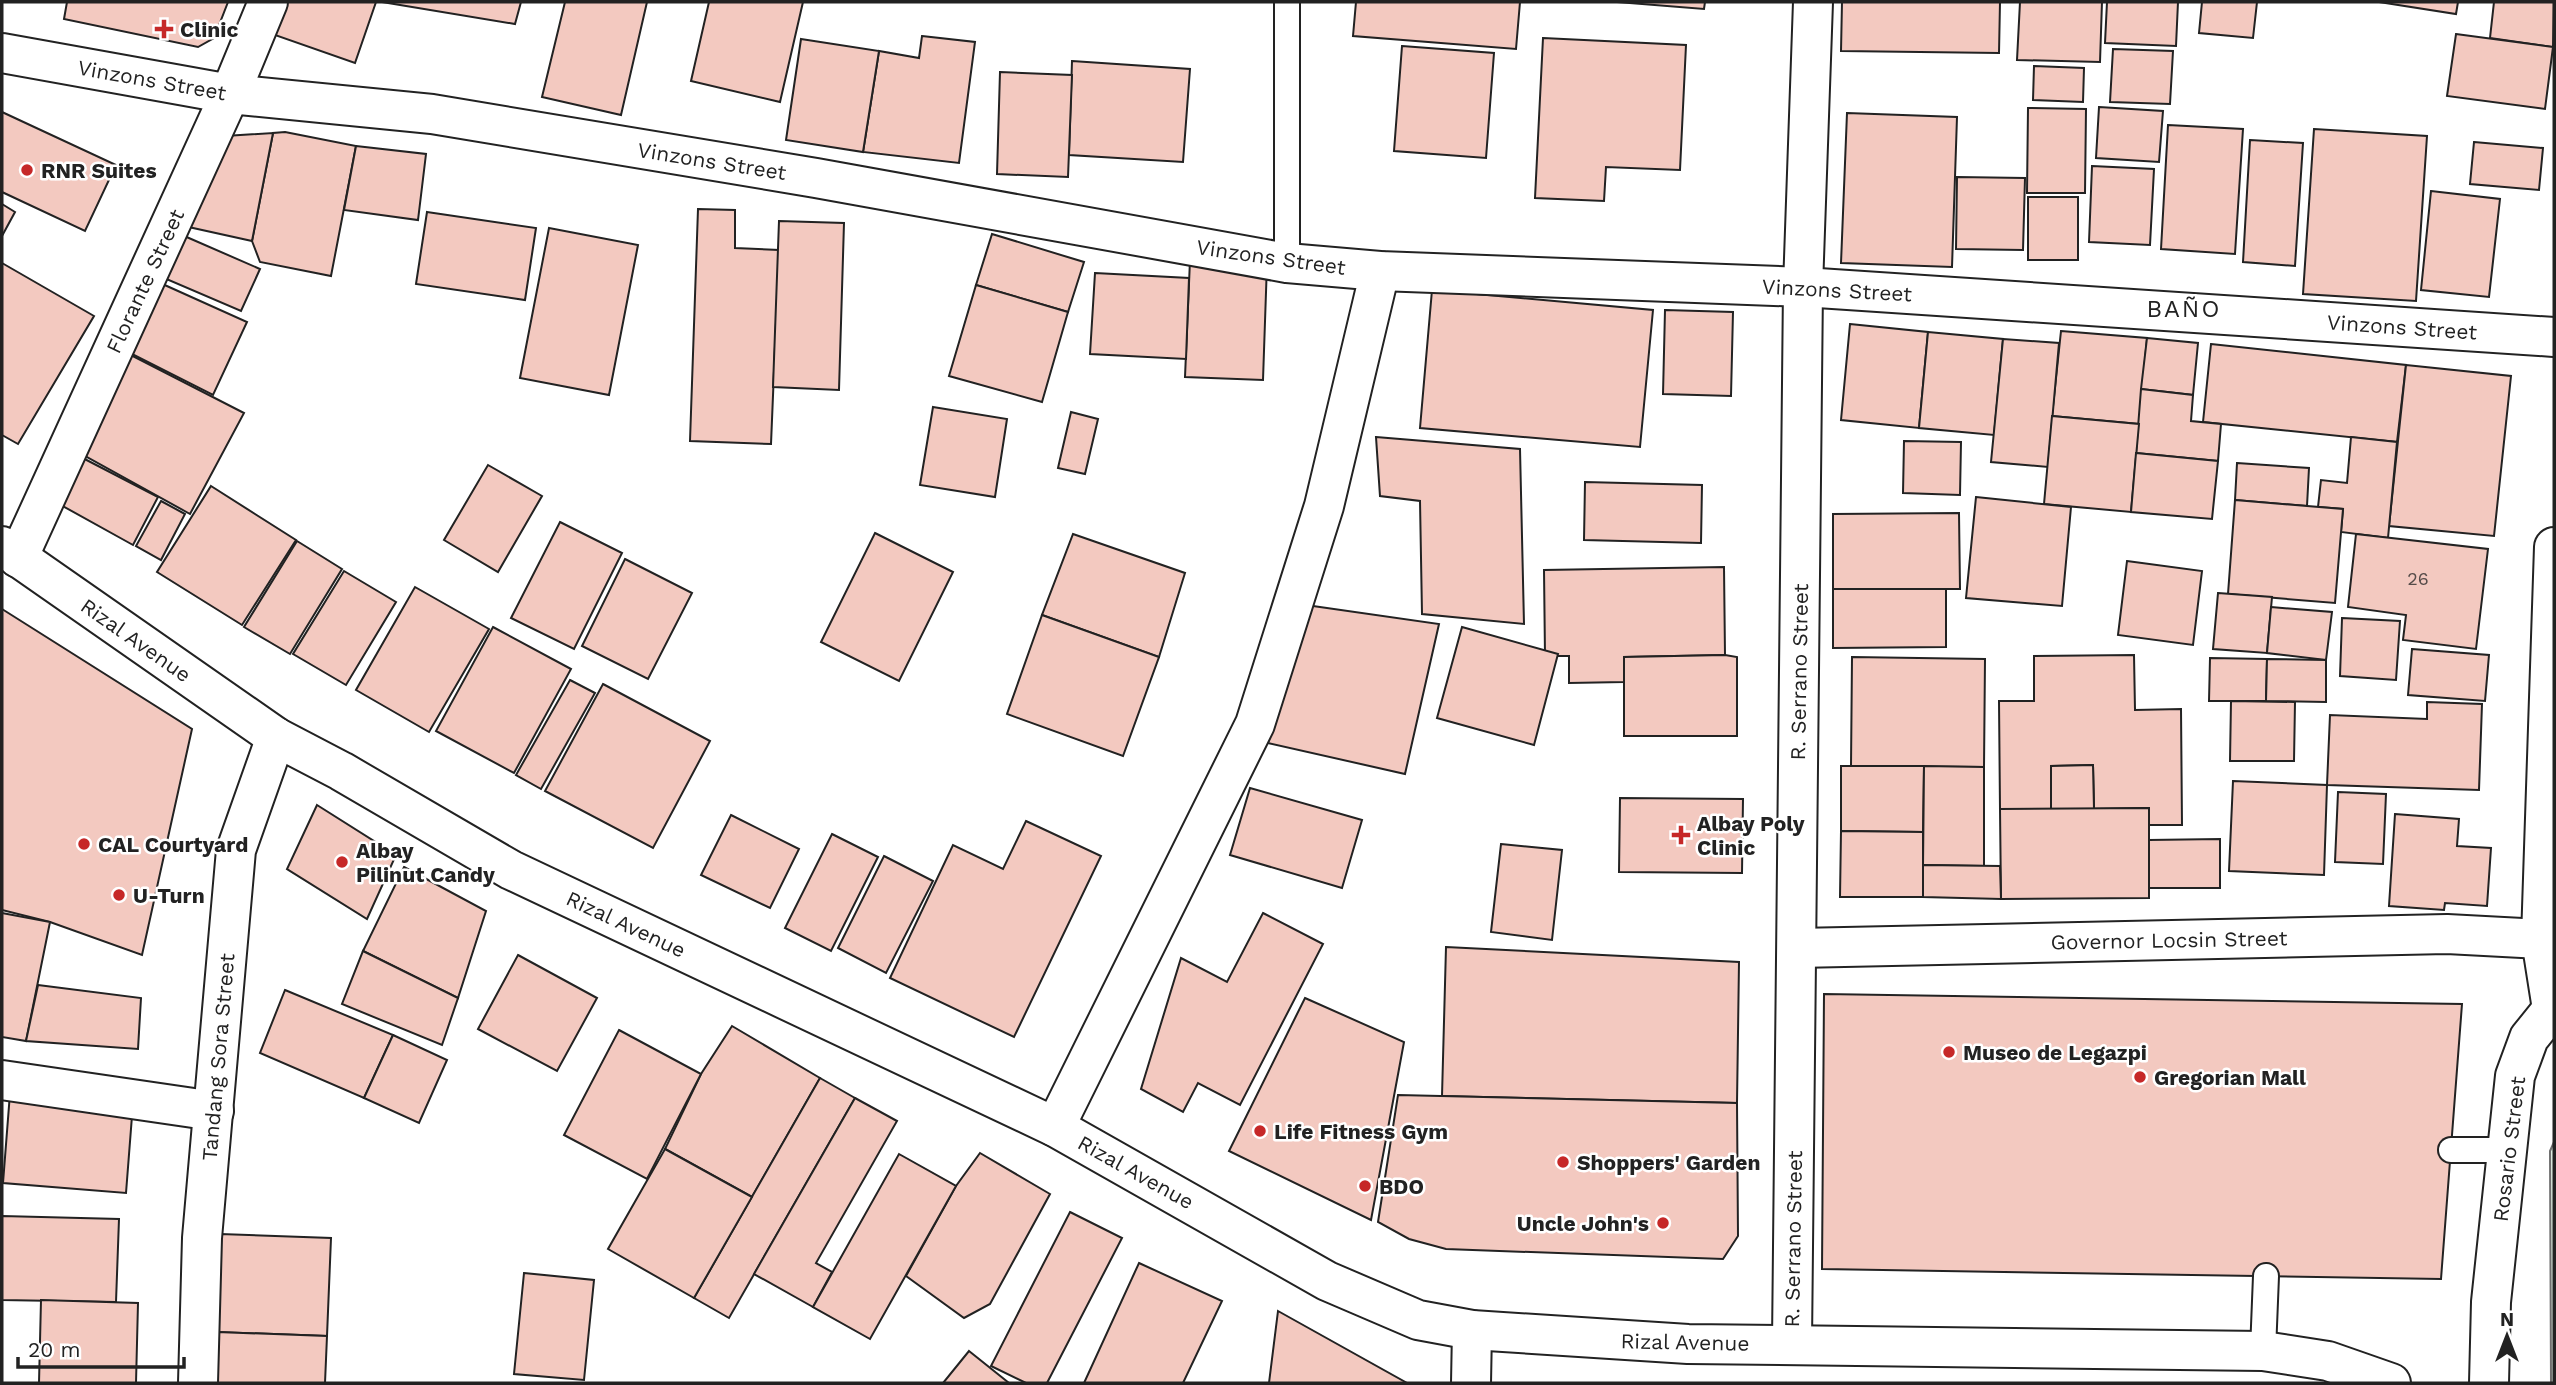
<svg xmlns="http://www.w3.org/2000/svg" width="2556" height="1385" font-family="'Work Sans',sans-serif">
<style>
.green{fill:#e0efe3;stroke:#6f6f6f;stroke-width:2}
.building{fill:#f3c9c0;stroke:#222;stroke-width:2}
.lines{fill:none;stroke-linecap:round;stroke-linejoin:round}
.lane-casing{stroke:#222;stroke-width:28}
.street-casing{stroke:#222;stroke-width:42}
.secondary-casing{stroke:#222;stroke-width:42}
.primary-casing{stroke:#222;stroke-width:42}
.lane{stroke:#fff;stroke-width:24}
.street{stroke:#fff;stroke-width:38}
.secondary{stroke:#fff;stroke-width:38}
.primary{stroke:#fff;stroke-width:38}
.poi-dot{fill:#c62828;stroke:#fff;stroke-width:2.5}
.labels{text-anchor:middle;dominant-baseline:central;stroke-width:5;stroke-linejoin:round;paint-order:stroke}
.number-label{font-size:18px;fill:#564c4a}
.poi-label{font-size:21px;font-weight:bold;fill:#222;stroke:#fff;text-anchor:start}
.street-label{font-size:21px;fill:#222;stroke:#fff}
.quarter-label{font-size:24px;letter-spacing:2px;fill:#222;stroke:#fff}
</style>
<rect width="100%" height="100%" fill="#fff"/>
<path class="green" d="M 2554,1142 L 2554,1383 L 2551,1383 L 2550,1151 Z"/>
<g class="building">
<path d="M 67,2 L 228,2 L 214,38 L 198,47 L 64,19 Z"/>
<path d="M 284,2 L 376,2 L 355,63 L 272,34 Z"/>
<path d="M 382,2 L 521,2 L 515,24 Z"/>
<path d="M 565,2 L 647,2 L 621,115 L 542,97 Z"/>
<path d="M 709,2 L 803,2 L 780,102 L 691,81 Z"/>
<path d="M 1356,2 L 1520,2 L 1516,49 L 1353,36 Z"/>
<path d="M 1617,2 L 1705,2 L 1704,9 Z"/>
<path d="M 1842,2 L 2000,2 L 1999,53 L 1841,51 Z"/>
<path d="M 2020,2 L 2102,2 L 2100,62 L 2017,60 Z"/>
<path d="M 2107,2 L 2178,2 L 2176,46 L 2105,43 Z"/>
<path d="M 2202,2 L 2257,2 L 2253,38 L 2199,33 Z"/>
<path d="M 2379,2 L 2458,2 L 2456,14 Z"/>
<path d="M 2494,2 L 2554,2 L 2553,47 L 2490,38 Z"/>
<path d="M 2456,34 L 2553,47 L 2545,109 L 2447,96 Z"/>
<path d="M 922,36 L 975,42 L 959,163 L 863,152 L 879,51 L 919,58 Z"/>
<path d="M 1543,38 L 1686,45 L 1680,170 L 1606,167 L 1604,201 L 1535,198 Z"/>
<path d="M 801,39 L 879,51 L 863,152 L 786,140 Z"/>
<path d="M 1402,46 L 1494,53 L 1486,158 L 1394,151 Z"/>
<path d="M 2113,49 L 2173,51 L 2170,104 L 2110,102 Z"/>
<path d="M 1072,61 L 1190,69 L 1183,162 L 1069,155 Z"/>
<path d="M 2034,66 L 2084,68 L 2083,102 L 2033,100 Z"/>
<path d="M 1000,72 L 1072,75 L 1068,177 L 997,174 Z"/>
<path d="M 2099,107 L 2163,111 L 2159,162 L 2096,158 Z"/>
<path d="M 2028,108 L 2086,109 L 2085,193 L 2027,193 Z"/>
<path d="M 2,112 L 116,165 L 85,231 L 2,192 Z"/>
<path d="M 1847,113 L 1957,117 L 1952,267 L 1841,263 Z"/>
<path d="M 2168,125 L 2243,129 L 2235,254 L 2161,249 Z"/>
<path d="M 2314,129 L 2427,136 L 2416,301 L 2303,294 Z"/>
<path d="M 285,132 L 356,146 L 331,276 L 260,262 L 252,241 L 273,133 Z"/>
<path d="M 273,133 L 252,241 L 184,226 L 225,136 Z"/>
<path d="M 2250,140 L 2303,143 L 2295,266 L 2243,262 Z"/>
<path d="M 2474,142 L 2543,148 L 2539,190 L 2470,184 Z"/>
<path d="M 356,146 L 426,154 L 418,220 L 344,210 Z"/>
<path d="M 2092,166 L 2154,169 L 2150,245 L 2089,242 Z"/>
<path d="M 1957,177 L 2025,178 L 2023,250 L 1956,249 Z"/>
<path d="M 2431,191 L 2500,199 L 2489,297 L 2421,290 Z"/>
<rect x="2028" y="197" width="50" height="63"/>
<path d="M 2,204 L 15,212 L 2,236 Z"/>
<path d="M 698,209 L 735,210 L 735,248 L 779,250 L 771,444 L 690,441 Z"/>
<path d="M 427,212 L 536,228 L 525,300 L 416,284 Z"/>
<path d="M 779,221 L 844,223 L 839,390 L 773,387 Z"/>
<path d="M 549,228 L 638,245 L 609,395 L 520,378 Z"/>
<path d="M 992,234 L 1084,262 L 1068,312 L 976,285 Z"/>
<path d="M 182,235 L 260,269 L 241,311 L 164,278 Z"/>
<path d="M 1190,260 L 1267,263 L 1263,380 L 1185,377 Z"/>
<path d="M 2,263 L 94,316 L 18,444 L 2,435 Z"/>
<path d="M 1095,273 L 1189,278 L 1186,359 L 1090,354 Z"/>
<path d="M 158,282 L 247,322 L 213,395 L 126,351 Z"/>
<path d="M 976,285 L 1068,312 L 1042,402 L 949,376 Z"/>
<path d="M 1432,290 L 1653,310 L 1640,447 L 1420,428 Z"/>
<path d="M 1665,310 L 1733,312 L 1731,396 L 1663,394 Z"/>
<path d="M 1850,324 L 1928,332 L 1919,428 L 1841,420 Z"/>
<path d="M 2061,331 L 2147,338 L 2139,424 L 2052,416 Z"/>
<path d="M 1928,332 L 2003,339 L 1994,435 L 1919,428 Z"/>
<path d="M 2147,338 L 2198,343 L 2193,395 L 2141,389 Z"/>
<path d="M 2003,339 L 2059,343 L 2048,467 L 1991,462 Z"/>
<path d="M 2211,344 L 2406,365 L 2397,442 L 2203,422 Z"/>
<path d="M 123,351 L 244,413 L 190,514 L 78,452 Z"/>
<path d="M 2406,365 L 2511,376 L 2494,536 L 2389,526 Z"/>
<path d="M 2141,389 L 2193,395 L 2191,421 L 2221,424 L 2218,461 L 2136,453 Z"/>
<path d="M 933,407 L 1007,419 L 995,497 L 920,485 Z"/>
<path d="M 1071,412 L 1098,419 L 1085,474 L 1058,468 Z"/>
<path d="M 2052,416 L 2139,424 L 2131,512 L 2044,504 Z"/>
<path d="M 1376,437 L 1520,449 L 1524,624 L 1422,614 L 1420,501 L 1380,496 Z"/>
<path d="M 2351,437 L 2397,442 L 2388,538 L 2341,532 L 2343,509 L 2318,507 L 2321,480 L 2347,483 Z"/>
<path d="M 1904,441 L 1961,442 L 1960,495 L 1903,493 Z"/>
<path d="M 2136,453 L 2218,461 L 2212,519 L 2131,512 Z"/>
<path d="M 75,454 L 158,497 L 133,545 L 50,499 Z"/>
<path d="M 2237,463 L 2309,468 L 2307,506 L 2235,500 Z"/>
<path d="M 488,465 L 542,496 L 498,572 L 444,540 Z"/>
<path d="M 1585,482 L 1702,485 L 1701,543 L 1584,540 Z"/>
<path d="M 211,486 L 296,540 L 242,625 L 157,572 Z"/>
<path d="M 1976,497 L 2071,507 L 2062,606 L 1966,598 Z"/>
<path d="M 2235,500 L 2343,509 L 2335,603 L 2228,594 Z"/>
<path d="M 161,501 L 185,514 L 161,560 L 136,546 Z"/>
<path d="M 1959,513 L 1960,589 L 1833,589 L 1833,514 Z"/>
<path d="M 560,522 L 622,553 L 574,649 L 511,618 Z"/>
<path d="M 875,533 L 953,572 L 899,681 L 821,642 Z"/>
<path d="M 1073,534 L 1185,573 L 1159,657 L 1042,615 Z"/>
<path d="M 2356,534 L 2488,549 L 2476,649 L 2403,640 L 2406,615 L 2348,607 Z"/>
<path d="M 297,541 L 342,569 L 290,654 L 244,627 Z"/>
<path d="M 625,559 L 692,593 L 648,679 L 582,646 Z"/>
<path d="M 2127,561 L 2202,571 L 2193,645 L 2118,635 Z"/>
<path d="M 1724,567 L 1725,655 L 1624,657 L 1624,682 L 1569,683 L 1569,656 L 1545,656 L 1544,570 Z"/>
<path d="M 344,571 L 396,602 L 346,685 L 293,654 Z"/>
<path d="M 415,587 L 489,629 L 429,732 L 356,690 Z"/>
<path d="M 1833,589 L 1946,589 L 1946,647 L 1833,648 Z"/>
<path d="M 2218,593 L 2272,597 L 2267,653 L 2213,649 Z"/>
<path d="M 1306,605 L 1439,624 L 1405,774 L 1268,743 Z"/>
<path d="M 2271,607 L 2332,612 L 2326,660 L 2267,653 Z"/>
<path d="M 2,609 L 192,729 L 142,955 L 50,922 L 2,910 Z"/>
<path d="M 1042,615 L 1159,657 L 1123,756 L 1007,714 Z"/>
<path d="M 2342,618 L 2400,621 L 2396,680 L 2340,676 Z"/>
<path d="M 493,627 L 571,669 L 514,773 L 436,731 Z"/>
<path d="M 1462,627 L 1558,654 L 1534,745 L 1437,718 Z"/>
<path d="M 2412,649 L 2489,655 L 2485,701 L 2408,695 Z"/>
<path d="M 1725,655 L 1737,657 L 1737,736 L 1624,736 L 1624,657 Z"/>
<path d="M 2134,655 L 2135,710 L 2181,709 L 2182,825 L 2149,825 L 2149,808 L 2094,809 L 2093,765 L 2051,766 L 2051,809 L 2000,809 L 1999,701 L 2034,701 L 2034,656 Z"/>
<path d="M 1852,657 L 1985,659 L 1984,767 L 1851,766 Z"/>
<path d="M 2210,658 L 2267,659 L 2266,701 L 2209,701 Z"/>
<path d="M 2267,659 L 2326,660 L 2326,702 L 2266,701 Z"/>
<path d="M 570,680 L 595,693 L 541,789 L 516,775 Z"/>
<path d="M 603,684 L 710,741 L 653,848 L 545,791 Z"/>
<path d="M 2231,701 L 2295,702 L 2294,761 L 2230,761 Z"/>
<path d="M 2427,702 L 2482,704 L 2479,790 L 2327,785 L 2330,715 L 2427,719 Z"/>
<path d="M 2093,765 L 2094,809 L 2051,809 L 2051,766 Z"/>
<path d="M 1841,766 L 1924,766 L 1923,832 L 1841,831 Z"/>
<path d="M 1924,766 L 1984,767 L 1984,866 L 1923,865 Z"/>
<path d="M 2233,781 L 2327,785 L 2324,875 L 2229,871 Z"/>
<path d="M 1250,788 L 1362,820 L 1342,888 L 1230,855 Z"/>
<path d="M 2338,792 L 2386,794 L 2383,864 L 2335,862 Z"/>
<path d="M 1620,798 L 1743,799 L 1742,873 L 1619,872 Z"/>
<path d="M 317,805 L 396,855 L 367,919 L 287,869 Z"/>
<path d="M 2149,808 L 2149,898 L 2001,899 L 2000,809 Z"/>
<path d="M 2395,814 L 2459,819 L 2457,846 L 2491,848 L 2487,906 L 2445,903 L 2444,910 L 2389,906 Z"/>
<path d="M 731,815 L 799,849 L 770,908 L 701,875 Z"/>
<path d="M 1026,821 L 1101,856 L 1014,1037 L 890,978 L 953,845 L 1003,869 Z"/>
<path d="M 1841,831 L 1923,832 L 1923,897 L 1840,897 Z"/>
<path d="M 832,834 L 878,857 L 831,951 L 785,928 Z"/>
<path d="M 2220,839 L 2220,888 L 2149,888 L 2149,840 Z"/>
<path d="M 1501,844 L 1562,850 L 1552,940 L 1491,932 Z"/>
<path d="M 884,856 L 933,881 L 886,973 L 838,948 Z"/>
<path d="M 1923,865 L 2000,866 L 2001,899 L 1923,897 Z"/>
<path d="M 404,867 L 486,911 L 458,998 L 363,951 Z"/>
<path d="M 2,913 L 50,922 L 26,1041 L 2,1037 Z"/>
<path d="M 1263,913 L 1323,944 L 1240,1105 L 1198,1083 L 1183,1112 L 1141,1089 L 1181,958 L 1227,982 Z"/>
<path d="M 1446,947 L 1739,962 L 1737,1103 L 1442,1096 Z"/>
<path d="M 363,951 L 458,998 L 442,1045 L 342,1004 Z"/>
<path d="M 518,955 L 597,998 L 557,1071 L 478,1029 Z"/>
<path d="M 38,985 L 141,998 L 138,1049 L 26,1041 Z"/>
<path d="M 285,990 L 393,1035 L 364,1098 L 260,1053 Z"/>
<path d="M 1824,994 L 2462,1004 L 2441,1279 L 1822,1269 Z"/>
<path d="M 1305,998 L 1404,1042 L 1371,1220 L 1229,1151 Z"/>
<path d="M 732,1026 L 820,1078 L 752,1197 L 665,1149 L 701,1074 Z"/>
<path d="M 619,1030 L 701,1074 L 647,1179 L 564,1135 Z"/>
<path d="M 393,1035 L 447,1060 L 419,1123 L 364,1098 Z"/>
<path d="M 820,1078 L 855,1098 L 729,1318 L 694,1298 Z"/>
<path d="M 10,1093 L 133,1103 L 126,1193 L 3,1183 Z"/>
<path d="M 1398,1095 L 1737,1103 L 1738,1236 L 1723,1259 L 1446,1249 L 1409,1239 L 1378,1222 Z"/>
<path d="M 855,1098 L 897,1121 L 816,1263 L 832,1272 L 813,1307 L 754,1274 Z"/>
<path d="M 665,1149 L 752,1197 L 694,1298 L 608,1249 Z"/>
<path d="M 980,1153 L 1050,1194 L 990,1304 L 964,1318 L 906,1276 L 956,1186 Z"/>
<path d="M 899,1154 L 956,1186 L 870,1339 L 813,1307 Z"/>
<path d="M 1070,1212 L 1122,1238 L 1047,1383 L 1026,1383 L 991,1366 Z"/>
<path d="M 2,1216 L 119,1219 L 116,1302 L 2,1300 Z"/>
<path d="M 220,1234 L 331,1238 L 327,1336 L 217,1332 Z"/>
<path d="M 1139,1263 L 1222,1301 L 1183,1383 L 1084,1383 Z"/>
<path d="M 524,1273 L 594,1280 L 584,1380 L 514,1374 Z"/>
<path d="M 41,1300 L 138,1303 L 136,1383 L 39,1383 Z"/>
<path d="M 1278,1311 L 1407,1383 L 1269,1383 Z"/>
<path d="M 217,1332 L 327,1336 L 325,1383 L 214,1383 Z"/>
<path d="M 969,1351 L 1009,1383 L 943,1383 Z"/>
</g>
<g class="lines">
<defs>
<g id="lane">
<path d="M 1287,263 L 1287,2"/>
<path d="M 2451,1150 L 2507,1150"/>
<path d="M 2263,1351 L 2266,1276"/>
</g>
<g id="street">
<path d="M 2,53 L 230,94 L 432,114 L 816,178 L 1287,263 L 1380,271 L 1803,287 L 2554,337"/>
<path d="M 18,558 L 230,94 L 268,2"/>
<path d="M 1797,948 L 2447,934 L 2541,939"/>
<path d="M 2552,1009 L 2541,939 L 2554,547"/>
<path d="M 2,1080 L 214,1111"/>
<path d="M 1055,1127 L 1255,724 L 1324,506 L 1380,271"/>
<path d="M 1792,1343 L 1803,287 L 1813,2"/>
</g>
<path id="secondary" d="M 198,1383 L 202,1238 L 236,850 L 276,737"/>
<g id="primary">
<path d="M 2,546 L 276,737 L 341,771 L 511,870 L 1055,1127 L 1327,1281 L 1418,1320 L 1472,1330 L 1688,1344 L 2263,1351 L 2328,1361 L 2391,1383"/>
<path d="M 1471,1383 L 1472,1330"/>
<path d="M 2489,1383 L 2491,1302 L 2515,1076 L 2529,1038 L 2554,1007"/>
</g>
</defs>
<use href="#lane" class="lane-casing"/>
<use href="#street" class="street-casing"/>
<use href="#secondary" class="secondary-casing"/>
<use href="#primary" class="primary-casing"/>
<use href="#lane" class="lane"/>
<use href="#street" class="street"/>
<use href="#secondary" class="secondary"/>
<use href="#primary" class="primary"/>
</g>
<g class="poi-dot">
<path d="M160.5 18.5h7v7h7v7h-7v7h-7v-7h-7v-7h7z"/>
<circle cx="27" cy="170" r="7"/>
<path d="M1677.5 824.5h7v7h7v7h-7v7h-7v-7h-7v-7h7z"/>
<circle cx="84" cy="844" r="7"/>
<circle cx="342" cy="862" r="7"/>
<circle cx="119" cy="895" r="7"/>
<circle cx="1949" cy="1052" r="7"/>
<circle cx="2140" cy="1077" r="7"/>
<circle cx="1260" cy="1131" r="7"/>
<circle cx="1563" cy="1162" r="7"/>
<circle cx="1365" cy="1186" r="7"/>
<circle cx="1663" cy="1223" r="7"/>
</g>
<g class="labels">
<g class="number-label">
<text x="2418" y="578">26</text>
</g>
<g class="poi-label">
<text x="180" y="29">Clinic</text>
<text x="41" y="170">RNR Suites</text>
<text x="1697" y="823">Albay Poly<tspan x="1697" dy="24">Clinic</tspan></text>
<text x="98" y="844">CAL Courtyard</text>
<text x="356" y="850">Albay<tspan x="356" dy="24">Pilinut Candy</tspan></text>
<text x="133" y="895">U-Turn</text>
<text x="1963" y="1052">Museo de Legazpi</text>
<text x="2154" y="1077">Gregorian Mall</text>
<text x="1274" y="1131">Life Fitness Gym</text>
<text x="1577" y="1162">Shoppers' Garden</text>
<text x="1379" y="1186">BDO</text>
<text x="1649" y="1223" text-anchor="end">Uncle John's</text>
</g>
<g class="street-label">
<text transform="translate(152 80) rotate(10)">Vinzons Street</text>
<text transform="translate(712 161) rotate(9)">Vinzons Street</text>
<text transform="translate(1271 257) rotate(8)">Vinzons Street</text>
<text transform="translate(145 281) rotate(-65)">Florante Street</text>
<text transform="translate(1837 290) rotate(3)">Vinzons Street</text>
<text transform="translate(2402 327) rotate(4)">Vinzons Street</text>
<text transform="translate(136 640) rotate(35)">Rizal Avenue</text>
<text transform="translate(1799 672) rotate(-89)">R. Serrano Street</text>
<text transform="translate(626 924) rotate(25)">Rizal Avenue</text>
<text transform="translate(2169 940) rotate(-1)">Governor Locsin Street</text>
<text transform="translate(218 1057) rotate(-85)">Tandang Sora Street</text>
<text transform="translate(2509 1149) rotate(-83)">Rosario Street</text>
<text transform="translate(1136 1172) rotate(29)">Rizal Avenue</text>
<text transform="translate(1793 1239) rotate(-89)">R. Serrano Street</text>
<text transform="translate(1685 1342) rotate(1)">Rizal Avenue</text>
</g>
<g class="quarter-label">
<text x="2184" y="309">BAÑO</text>
</g>
</g>
<rect width="2556" height="1385" fill="none" stroke="#222222" stroke-width="7"/>
<g transform="translate(2507 1336)" stroke="#ffffff" stroke-width="5" paint-order="stroke">
<path d="M0-5L12 26L0 18L-12 26Z" fill="#222222"/>
<text y="-10" font-size="19" font-weight="bold" text-anchor="middle" fill="#222222">N</text>
</g>
<path d="M18 1357v10h166v-10" fill="none" stroke="#222222" stroke-width="3.5"/>
<text x="28" y="1357" font-size="21" fill="#222222" stroke="#ffffff" stroke-width="5" paint-order="stroke">20 m</text>
</svg>
